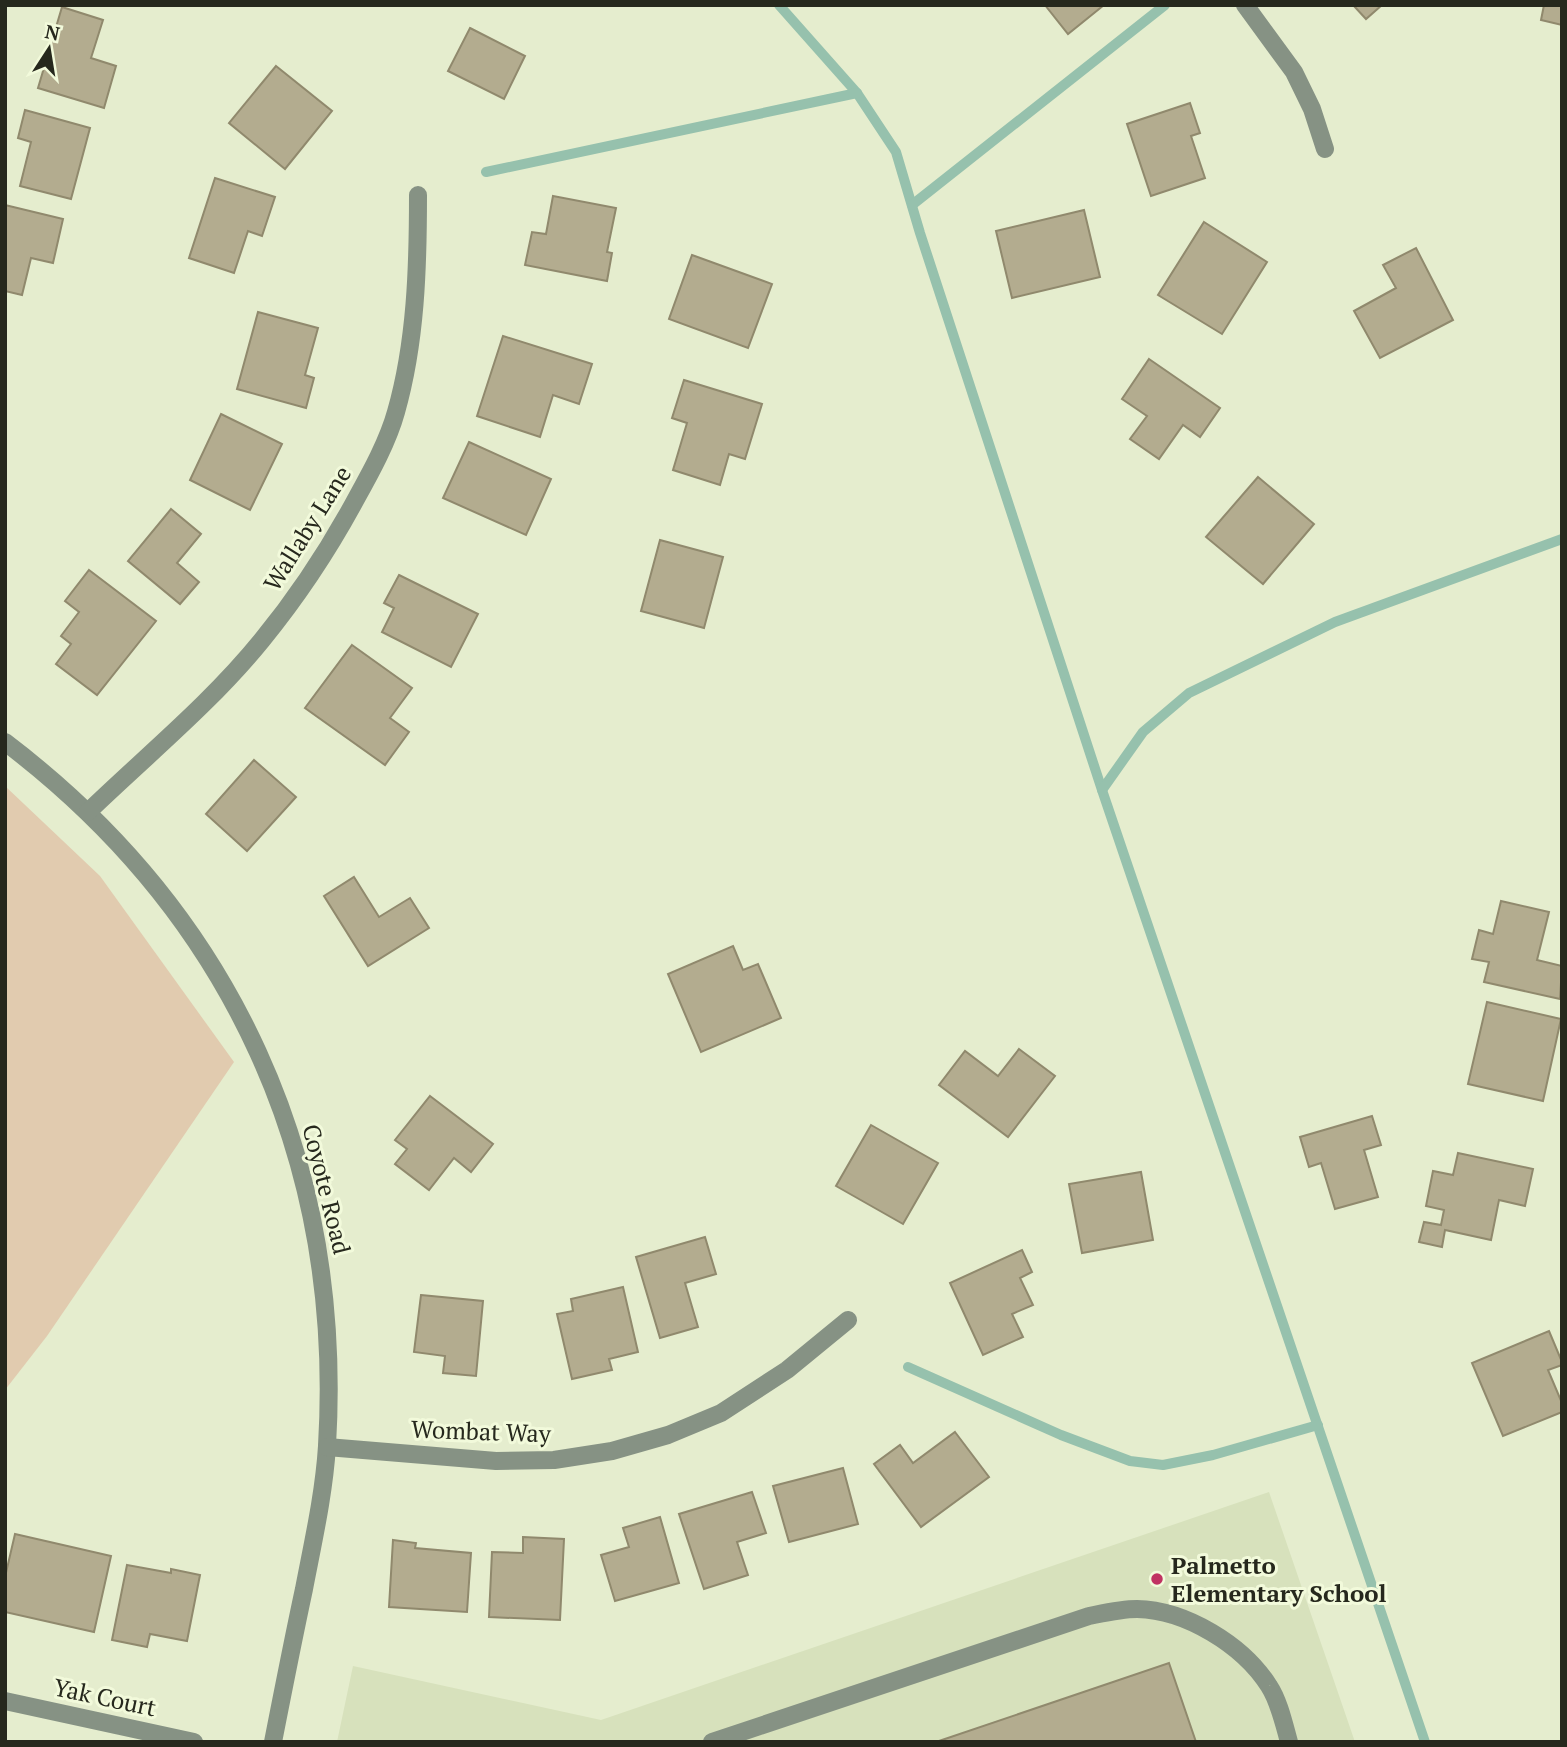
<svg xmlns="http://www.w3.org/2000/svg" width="1567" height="1747" font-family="'PT Serif',serif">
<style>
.built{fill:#d7e1bc}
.green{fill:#e1cbaf}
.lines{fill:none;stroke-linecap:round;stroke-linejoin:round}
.stream{stroke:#96c1ad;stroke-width:10}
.building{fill:#b3ac8f;stroke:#90896d;stroke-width:2}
.minor{stroke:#869284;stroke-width:18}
.poi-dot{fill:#c03262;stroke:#f2fadb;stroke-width:2.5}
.labels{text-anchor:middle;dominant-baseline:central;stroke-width:6;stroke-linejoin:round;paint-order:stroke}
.street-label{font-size:24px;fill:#26281d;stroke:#f2fadb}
.poi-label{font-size:24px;font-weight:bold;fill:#26281d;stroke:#f2fadb;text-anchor:start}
</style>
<rect width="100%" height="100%" fill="#e5edce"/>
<path class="built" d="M 1269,1492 L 1355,1742 L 337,1742 L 353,1666 L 601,1720 Z"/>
<path class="green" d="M 5,786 L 100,876 L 234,1062 L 47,1336 L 5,1390 Z"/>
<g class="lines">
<g class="stream">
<path d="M 779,5 L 857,93 L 896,152 L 920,233 L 1102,790 L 1425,1742"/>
<path d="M 486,172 L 857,93"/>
<path d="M 912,205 L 1165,5"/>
<path d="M 1102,790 L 1143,732 L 1189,693 L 1335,622 L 1562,539"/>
<path d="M 908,1367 L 1061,1435 L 1130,1461 L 1163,1465 L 1213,1455 L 1318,1425"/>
</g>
</g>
<g class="building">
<path d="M 1045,5 L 1104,5 L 1068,34 Z"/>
<path d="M 1353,5 L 1382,5 L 1366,19 Z"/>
<path d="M 1544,5 L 1562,5 L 1562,25 L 1541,20 Z"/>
<path d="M 62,7 L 103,20 L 91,58 L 116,66 L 104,108 L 38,88 Z"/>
<path d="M 470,28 L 525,56 L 504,99 L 448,71 Z"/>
<path d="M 276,66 L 332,111 L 285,169 L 229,123 Z"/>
<path d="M 1190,103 L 1200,133 L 1191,136 L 1205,178 L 1151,196 L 1127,124 Z"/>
<path d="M 25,110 L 90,128 L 71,199 L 20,186 L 31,142 L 18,138 Z"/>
<path d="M 215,178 L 275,197 L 262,236 L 248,231 L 234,273 L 189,258 Z"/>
<path d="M 553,196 L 616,208 L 607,252 L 612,253 L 607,281 L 525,265 L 532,232 L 546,234 Z"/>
<path d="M 5,205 L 63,219 L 53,263 L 31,258 L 22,295 L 5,291 Z"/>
<path d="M 1084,210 L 1100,277 L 1012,298 L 996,231 Z"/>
<path d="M 1204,222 L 1267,262 L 1222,334 L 1158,295 Z"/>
<path d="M 1416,248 L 1453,320 L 1380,358 L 1354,311 L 1396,288 L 1383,265 Z"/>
<path d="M 692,255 L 772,284 L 748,348 L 669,319 Z"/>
<path d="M 258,312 L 318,328 L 305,375 L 314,378 L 306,408 L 237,389 Z"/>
<path d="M 503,336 L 592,364 L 579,404 L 553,395 L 540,437 L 477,416 Z"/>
<path d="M 1149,359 L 1220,408 L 1200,437 L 1183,425 L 1159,459 L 1130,439 L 1147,416 L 1122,399 Z"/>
<path d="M 684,380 L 762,404 L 745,459 L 729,454 L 720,485 L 673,470 L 687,423 L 672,418 Z"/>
<path d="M 221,414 L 282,444 L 250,510 L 190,480 Z"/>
<path d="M 469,442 L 551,479 L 526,535 L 443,498 Z"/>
<path d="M 1258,477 L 1314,524 L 1263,584 L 1206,537 Z"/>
<path d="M 171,509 L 201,534 L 177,563 L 199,582 L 180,604 L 128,561 Z"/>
<path d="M 660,540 L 723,557 L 704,628 L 641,611 Z"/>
<path d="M 89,570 L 156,621 L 97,695 L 56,664 L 71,644 L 61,636 L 79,612 L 65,601 Z"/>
<path d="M 399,575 L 478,614 L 451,667 L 382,632 L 394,608 L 384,603 Z"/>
<path d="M 352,645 L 412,688 L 390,718 L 409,732 L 385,765 L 305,708 Z"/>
<path d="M 254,760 L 296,797 L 247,851 L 206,814 Z"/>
<path d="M 354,877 L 379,917 L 410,898 L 429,928 L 368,966 L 324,896 Z"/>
<path d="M 1501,901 L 1549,912 L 1537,960 L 1562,966 L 1560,999 L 1484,982 L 1489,962 L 1472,959 L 1479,930 L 1493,934 Z"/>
<path d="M 733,946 L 743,970 L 758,964 L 781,1018 L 701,1052 L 668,974 Z"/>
<path d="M 1487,1002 L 1561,1019 L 1543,1101 L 1468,1084 Z"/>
<path d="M 1019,1049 L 1055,1076 L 1008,1137 L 939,1085 L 965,1051 L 998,1076 Z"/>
<path d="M 430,1096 L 493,1144 L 471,1172 L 454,1158 L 429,1190 L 395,1164 L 407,1149 L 395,1140 Z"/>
<path d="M 1372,1116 L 1381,1145 L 1364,1150 L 1378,1197 L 1335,1209 L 1321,1163 L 1309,1167 L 1300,1137 Z"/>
<path d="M 871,1125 L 938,1163 L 903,1224 L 836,1186 Z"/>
<path d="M 1458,1153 L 1533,1169 L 1525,1206 L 1499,1200 L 1491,1240 L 1445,1230 L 1442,1247 L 1419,1242 L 1424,1222 L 1441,1225 L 1444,1210 L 1426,1206 L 1433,1171 L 1453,1175 Z"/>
<path d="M 1141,1172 L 1153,1240 L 1082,1253 L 1069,1184 Z"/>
<path d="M 705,1237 L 716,1274 L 685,1283 L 698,1327 L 660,1338 L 636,1257 Z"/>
<path d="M 1022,1250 L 1032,1272 L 1020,1278 L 1033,1305 L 1012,1314 L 1023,1337 L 983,1355 L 950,1283 Z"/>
<path d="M 623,1287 L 638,1352 L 609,1359 L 612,1370 L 572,1379 L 557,1314 L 573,1311 L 571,1299 Z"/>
<path d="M 421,1295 L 483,1301 L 476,1376 L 443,1373 L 445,1356 L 414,1352 Z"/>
<path d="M 1549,1331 L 1562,1362 L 1562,1365 L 1548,1370 L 1562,1403 L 1562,1412 L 1503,1436 L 1472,1363 Z"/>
<path d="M 955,1432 L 989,1477 L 921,1527 L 874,1464 L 900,1445 L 913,1463 Z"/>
<path d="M 843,1468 L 858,1524 L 789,1542 L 773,1486 Z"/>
<path d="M 752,1492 L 766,1533 L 737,1542 L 748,1575 L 704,1589 L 679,1514 Z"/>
<path d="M 660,1517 L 679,1583 L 615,1601 L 601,1555 L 629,1547 L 623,1528 Z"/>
<path d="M 15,1534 L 111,1556 L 94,1632 L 5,1612 L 5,1577 Z"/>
<path d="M 523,1537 L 564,1539 L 560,1620 L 489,1617 L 492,1552 L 523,1553 Z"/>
<path d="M 393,1540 L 416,1543 L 415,1548 L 471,1553 L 467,1612 L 389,1607 Z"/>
<path d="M 127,1565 L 171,1573 L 171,1569 L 200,1575 L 187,1641 L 150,1634 L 147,1647 L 112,1640 Z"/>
<path d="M 1169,1663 L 1196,1742 L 936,1742 Z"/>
</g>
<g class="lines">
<g class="minor">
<path d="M 1245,5 L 1294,72 L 1312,109 L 1325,149"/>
<path d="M 5,742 C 233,915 344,1161 327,1446 C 324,1494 313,1542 304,1589 C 293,1640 283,1691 273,1742"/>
<path d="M 88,812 C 146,756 211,703 262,640 C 298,596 329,549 356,499 C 371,472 388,441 396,412 C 416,342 418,267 418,195"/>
<path d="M 327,1447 L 496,1461 L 554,1460 L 612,1451 L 668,1435 L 721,1413 L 787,1370 L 848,1320"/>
<path d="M 5,1701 L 194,1742"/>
<path d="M 712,1742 L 1089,1616 C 1104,1613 1121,1609 1137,1609 C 1186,1610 1243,1645 1269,1686 C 1279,1701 1284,1724 1289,1742"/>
</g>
</g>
<circle class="poi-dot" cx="1157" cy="1579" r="7"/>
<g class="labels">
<g class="street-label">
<text transform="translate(307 528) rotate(-58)">Wallaby Lane</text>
<text transform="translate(327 1189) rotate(76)">Coyote Road</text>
<text transform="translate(481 1431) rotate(2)">Wombat Way</text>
<text transform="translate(105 1697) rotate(12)">Yak Court</text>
</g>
<g class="poi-label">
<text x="1171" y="1565">Palmetto<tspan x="1171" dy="28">Elementary School</tspan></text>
</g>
</g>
<rect width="1567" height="1747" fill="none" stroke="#26281d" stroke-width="14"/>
<g transform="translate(49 49) rotate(12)" stroke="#f2fadb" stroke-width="5" paint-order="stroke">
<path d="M0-5L12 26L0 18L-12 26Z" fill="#26281d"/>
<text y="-10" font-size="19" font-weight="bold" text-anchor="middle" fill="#26281d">N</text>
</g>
</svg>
